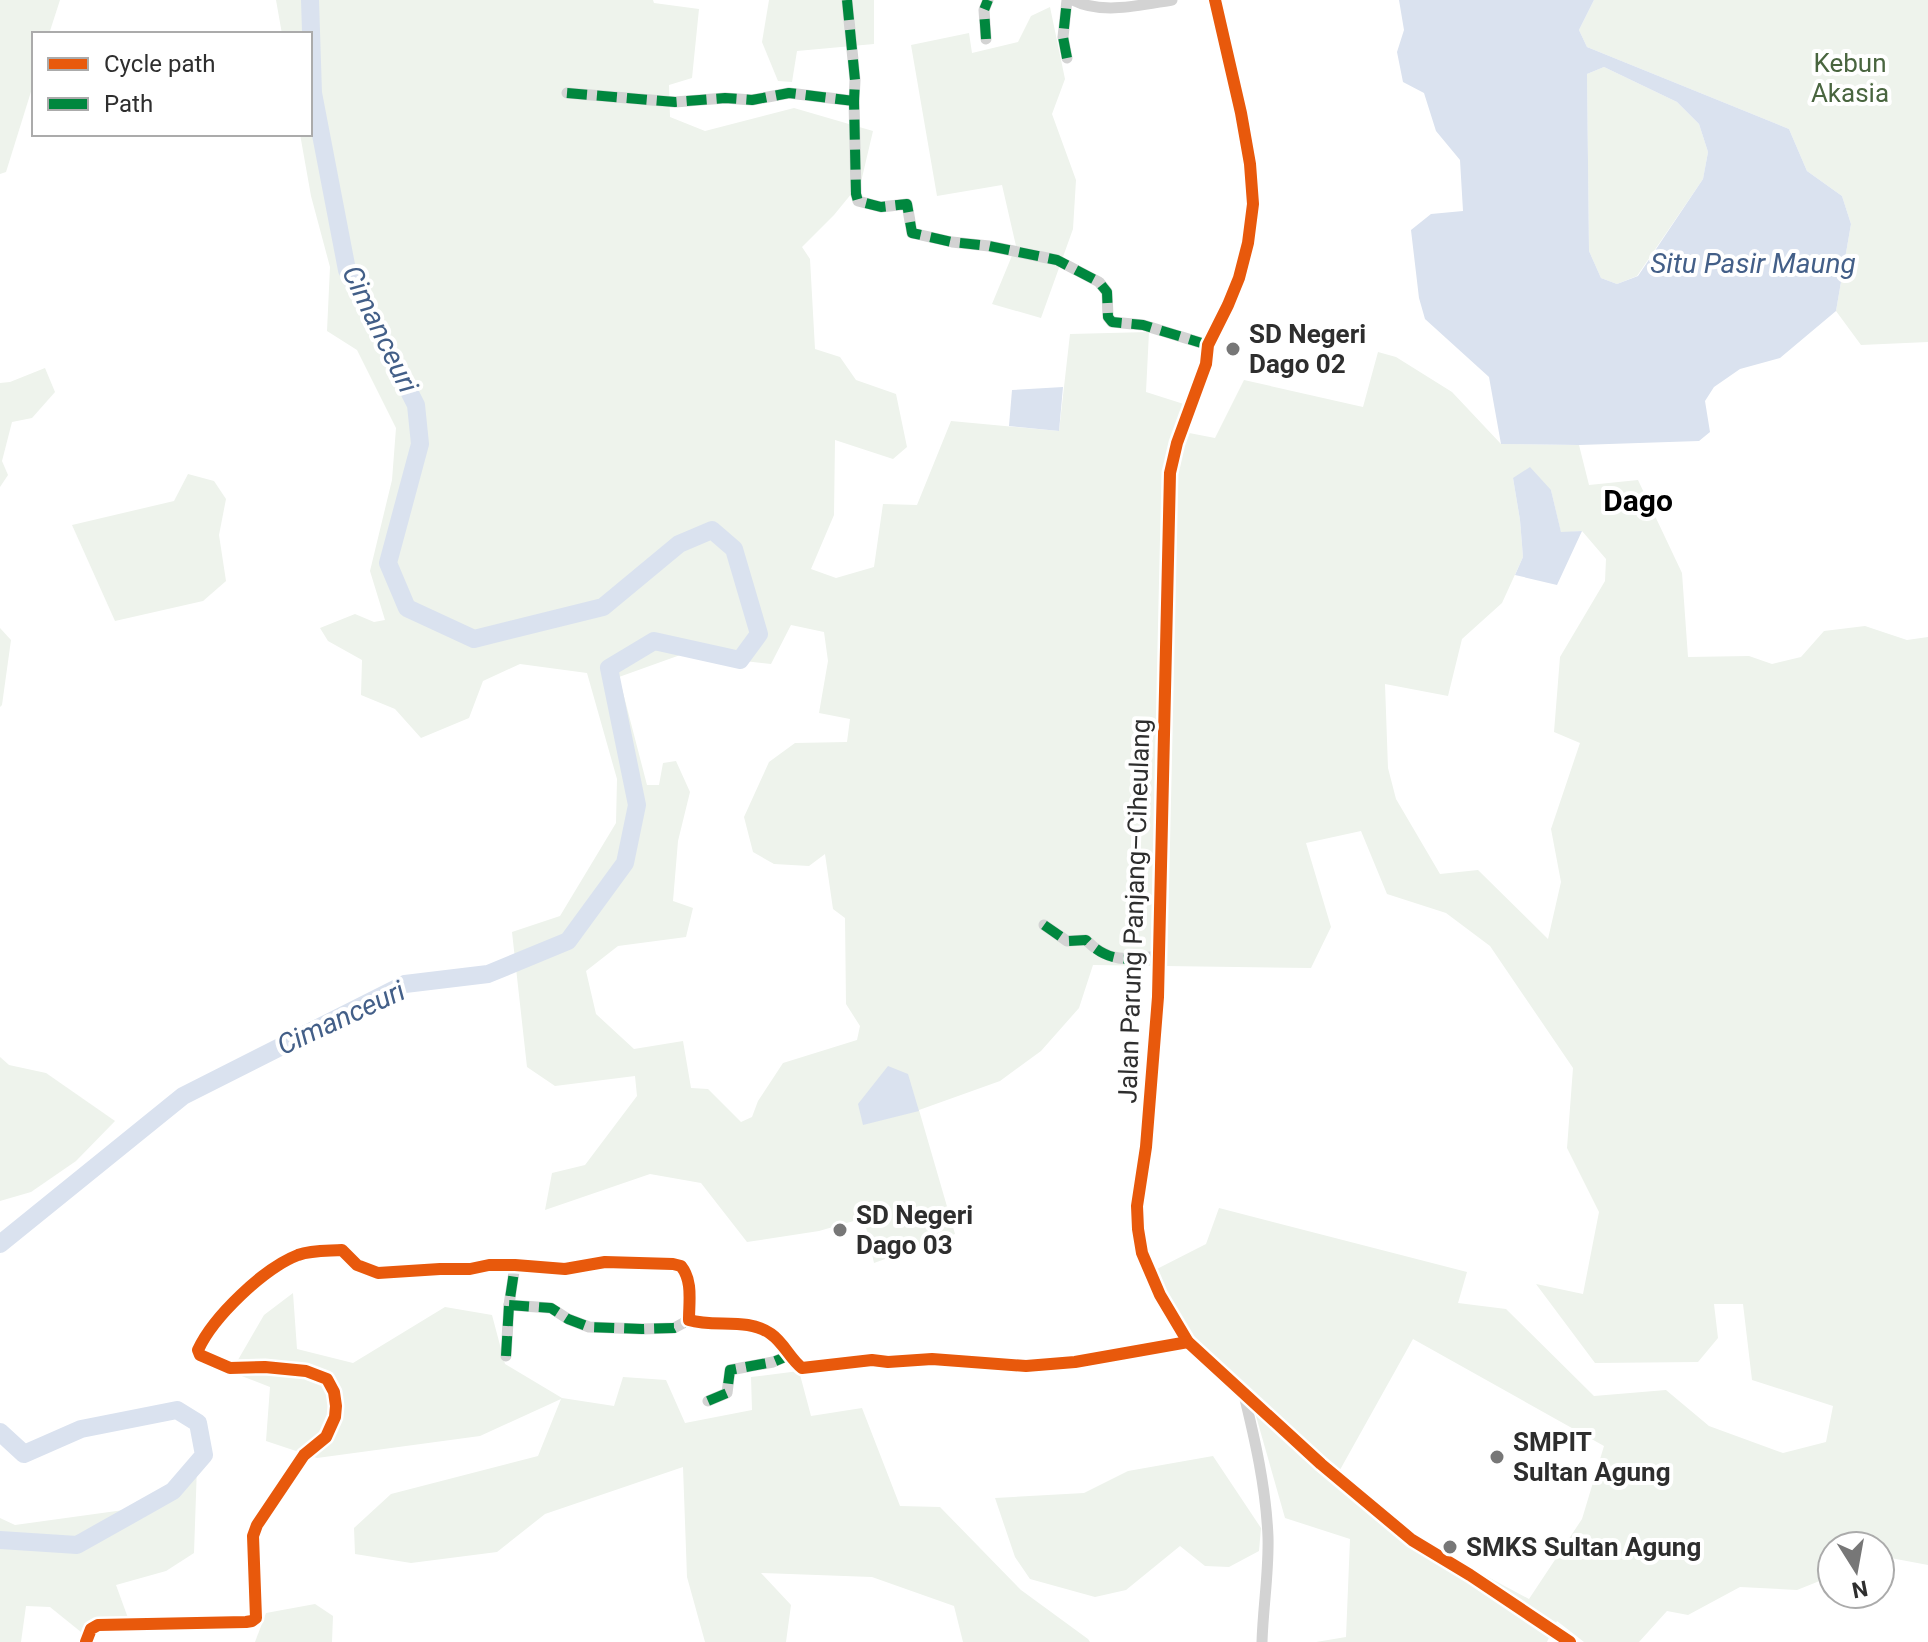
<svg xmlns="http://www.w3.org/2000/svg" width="1928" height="1642" font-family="Roboto,sans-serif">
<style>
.green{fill:#eef3ec;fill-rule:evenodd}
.water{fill:#dae2ef;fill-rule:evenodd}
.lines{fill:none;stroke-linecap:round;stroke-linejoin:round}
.river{stroke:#dae2ef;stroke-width:18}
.minor{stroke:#d3d3d3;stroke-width:11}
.tertiary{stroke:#d3d3d3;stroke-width:14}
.quiet{stroke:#00873e;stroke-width:10;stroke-dasharray:20 10;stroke-linecap:butt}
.cycleway-casing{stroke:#fff;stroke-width:17}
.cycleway{stroke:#e8590c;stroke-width:12}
.poi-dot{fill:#777;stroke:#fff;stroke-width:3}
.labels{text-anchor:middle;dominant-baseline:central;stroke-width:8;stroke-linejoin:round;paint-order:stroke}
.park-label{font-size:26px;fill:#49653f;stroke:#fff}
.poi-label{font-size:26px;font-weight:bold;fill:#2e2e2e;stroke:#fff;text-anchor:start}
.street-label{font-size:26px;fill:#2e2e2e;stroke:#fff}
.water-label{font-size:28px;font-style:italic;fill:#435f88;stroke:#fff}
.quarter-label{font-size:30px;font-weight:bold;fill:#000;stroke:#fff}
</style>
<rect width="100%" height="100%" fill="#fff"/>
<g class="green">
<path d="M 0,0 L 60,0 L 49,34 L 34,34 L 34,82 L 6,172 L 0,174 Z"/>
<path d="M 276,0 L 653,0 L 654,3 L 699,9 L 692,78 L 669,85 L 670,117 L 705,131 L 794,108 L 873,131 L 861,182 L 834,215 L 802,247 L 810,259 L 815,349 L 840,357 L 856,380 L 896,394 L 907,447 L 893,459 L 835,440 L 834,515 L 811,569 L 836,578 L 874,567 L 883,504 L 917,505 L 951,421 L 1059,431 L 1070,334 L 1149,332 L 1146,392 L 1190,406 L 1184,432 L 1215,438 L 1244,380 L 1363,407 L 1378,352 L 1396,357 L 1452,392 L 1501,444 L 1579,445 L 1589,485 L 1638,480 L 1682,573 L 1688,657 L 1749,656 L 1772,664 L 1801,657 L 1824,631 L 1865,626 L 1907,640 L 1928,637 L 1928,1565 L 1880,1556 L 1880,1546 L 1832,1546 L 1832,1576 L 1797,1590 L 1740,1587 L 1688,1615 L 1667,1611 L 1639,1642 L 1584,1642 L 1557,1621 L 1547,1642 L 1316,1642 L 1346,1637 L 1350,1539 L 1285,1518 L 1252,1402 L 1190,1346 L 1151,1272 L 1206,1244 L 1219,1208 L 1467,1272 L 1458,1303 L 1506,1309 L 1594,1396 L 1666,1390 L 1709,1426 L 1783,1453 L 1826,1442 L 1833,1406 L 1752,1380 L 1743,1304 L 1714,1304 L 1718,1338 L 1698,1362 L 1595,1363 L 1536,1284 L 1583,1294 L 1599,1212 L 1567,1148 L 1573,1068 L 1490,946 L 1446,913 L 1387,894 L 1361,831 L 1306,843 L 1331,927 L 1311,968 L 1093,965 L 1079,1008 L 1041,1051 L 1000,1081 L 919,1110 L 955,1234 L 874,1263 L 864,1218 L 819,1231 L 747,1242 L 701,1183 L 650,1174 L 545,1210 L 552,1173 L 585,1165 L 637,1096 L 635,1076 L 555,1086 L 527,1067 L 512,932 L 560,916 L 616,823 L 617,779 L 587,673 L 520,664 L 483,681 L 469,718 L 421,738 L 395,709 L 361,695 L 362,660 L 328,641 L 320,628 L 355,614 L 374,622 L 385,620 L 370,571 L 392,480 L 396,428 L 357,350 L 327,331 L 330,267 L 311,196 L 300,134 L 310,134 L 310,34 L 282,34 ZM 1513,478 L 1551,490 L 1561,533 L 1582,531 L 1606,559 L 1605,581 L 1560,657 L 1554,732 L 1580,743 L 1551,829 L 1561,882 L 1548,939 L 1478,870 L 1440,874 L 1396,799 L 1388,768 L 1385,684 L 1448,696 L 1462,639 L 1502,603 L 1523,557 L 1520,520 ZM 791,625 L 824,632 L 828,661 L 819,713 L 850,719 L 847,742 L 795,743 L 769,762 L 744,817 L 753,852 L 774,864 L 809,866 L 825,854 L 833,909 L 845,918 L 846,1004 L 860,1026 L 857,1040 L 783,1063 L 758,1101 L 752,1117 L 741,1122 L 708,1089 L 691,1088 L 683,1041 L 634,1049 L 596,1014 L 586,971 L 618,946 L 686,937 L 693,908 L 673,901 L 678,841 L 690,792 L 676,761 L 663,763 L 659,785 L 647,785 L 619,677 L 683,654 L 771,664 ZM 1413,1339 L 1604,1446 L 1582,1519 L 1529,1599 L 1436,1549 L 1336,1477 Z"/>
<path d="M 769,0 L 874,0 L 874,44 L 797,51 L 792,82 L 778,81 L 762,42 Z"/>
<path d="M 1594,0 L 1928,0 L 1928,342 L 1861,345 L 1836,311 L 1851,224 L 1842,196 L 1807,171 L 1789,129 L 1587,47 L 1579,30 Z"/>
<path d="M 1050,7 L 1065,79 L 1052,114 L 1076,180 L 1073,229 L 1041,318 L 992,304 L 1016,246 L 1002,185 L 937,196 L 911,45 L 969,33 L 972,53 L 1018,42 L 1031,16 Z"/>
<path d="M 1604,67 L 1677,102 L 1699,124 L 1708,152 L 1703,179 L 1637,276 L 1617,284 L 1601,278 L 1589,251 L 1587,74 Z"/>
<path d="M 45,368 L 55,392 L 32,418 L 12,422 L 2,461 L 8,475 L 0,487 L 0,383 L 10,382 Z"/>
<path d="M 188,474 L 214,481 L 226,499 L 219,535 L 226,581 L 203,601 L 115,621 L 72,525 L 174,501 Z"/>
<path d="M 0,628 L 11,640 L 2,705 L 0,707 Z"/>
<path d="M 0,1057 L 9,1065 L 46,1073 L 115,1121 L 76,1161 L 31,1192 L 0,1201 Z"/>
<path d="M 293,1293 L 297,1349 L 353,1363 L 445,1307 L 492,1315 L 505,1364 L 562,1398 L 614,1406 L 623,1377 L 666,1380 L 685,1423 L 752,1410 L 751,1377 L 799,1371 L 811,1416 L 862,1408 L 900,1506 L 940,1507 L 1021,1590 L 1088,1639 L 1090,1642 L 963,1642 L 954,1606 L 872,1577 L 761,1573 L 791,1605 L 786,1642 L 705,1642 L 687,1577 L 683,1467 L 545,1514 L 497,1552 L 411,1563 L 355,1554 L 354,1528 L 391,1494 L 538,1456 L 561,1399 L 480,1436 L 317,1458 L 266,1441 L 270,1387 L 231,1372 L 264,1315 Z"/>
<path d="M 1213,1456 L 1261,1528 L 1259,1551 L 1229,1567 L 1205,1566 L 1180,1546 L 1126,1590 L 1095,1597 L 1030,1579 L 1015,1557 L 995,1498 L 1084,1493 L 1128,1471 Z"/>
<path d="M 197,1466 L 194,1553 L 166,1571 L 116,1585 L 128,1618 L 81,1632 L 50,1607 L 26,1606 L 21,1642 L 0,1642 L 0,1518 L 15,1525 L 131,1509 Z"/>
<path d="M 315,1604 L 333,1616 L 332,1642 L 255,1642 L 266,1613 Z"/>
</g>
<g class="water">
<path d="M 1399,0 L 1594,0 L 1579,30 L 1587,47 L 1789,129 L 1807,171 L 1842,196 L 1851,224 L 1836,311 L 1780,358 L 1740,369 L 1714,387 L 1705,401 L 1710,432 L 1699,441 L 1579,445 L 1501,444 L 1489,377 L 1425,319 L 1419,298 L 1411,230 L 1431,214 L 1463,211 L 1460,160 L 1436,131 L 1424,93 L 1403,82 L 1397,52 L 1404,30 ZM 1604,67 L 1677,102 L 1699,124 L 1708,152 L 1703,179 L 1638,276 L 1617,284 L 1601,278 L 1589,251 L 1587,74 Z"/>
<path d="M 1063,387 L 1059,431 L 1009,426 L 1012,390 Z"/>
<path d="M 1530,467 L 1551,490 L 1561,532 L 1582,531 L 1557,585 L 1515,575 L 1523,557 L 1520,520 L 1513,478 Z"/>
<path d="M 888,1066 L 908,1074 L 919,1111 L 863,1125 L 858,1104 Z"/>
</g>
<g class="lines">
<g class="river">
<path d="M 0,1244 L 183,1096 L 405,984 L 488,974 L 568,941 L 625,863 L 637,805 L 609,668 L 654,641 L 740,660 L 759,634 L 734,549 L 712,530 L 679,544 L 603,607 L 474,639 L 407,608 L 388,563 L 420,444 L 416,405 L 347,270 L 313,93 L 310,0"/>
<path d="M 0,1432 L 24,1454 L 81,1429 L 177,1410 L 198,1423 L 204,1455 L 173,1491 L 77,1545 L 0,1540"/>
</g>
<g class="minor">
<path d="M 847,0 L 855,80 L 854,101 L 856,194 L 858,201 L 881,207 L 907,204 L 912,233 L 952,242 L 989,246 L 1057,260 L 1099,282 L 1107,292 L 1108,317 L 1112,322 L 1143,325 L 1208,345"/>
<path d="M 1073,0 C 1102,15 1141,5 1172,0"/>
<path d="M 986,39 L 984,10 L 988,0"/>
<path d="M 1067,58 L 1063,37 L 1067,0"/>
<path d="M 567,93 L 675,102 L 725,98 L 752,100 L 789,93 L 854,101"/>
<path d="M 1044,925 L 1067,941 L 1086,940 C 1108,963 1128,960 1158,956"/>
<path d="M 509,1305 L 551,1308 L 568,1319 L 589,1327 L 642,1329 L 674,1328 L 689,1320"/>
<path d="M 506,1356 L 509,1305 L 515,1265"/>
<path d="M 1243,1391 C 1255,1439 1266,1488 1268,1537 C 1269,1572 1263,1607 1262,1642"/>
<path d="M 708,1401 L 727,1393 L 730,1370 L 773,1362 L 790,1355"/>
<path d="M 86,1642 L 91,1629 L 98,1625 L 246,1622 L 252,1621 L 256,1618 L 253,1536 L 257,1525 L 304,1455 L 326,1437 L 335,1417 L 336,1406 L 334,1392 L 327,1379 L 306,1371 L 265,1367 L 230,1368 L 200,1355 L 198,1350 C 213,1317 264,1268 298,1255 C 312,1250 327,1251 342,1250 L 357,1265 L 378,1273 L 440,1269 L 470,1269 L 489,1265 L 515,1265 L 565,1269 L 605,1262 L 673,1264 L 681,1266 C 693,1281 689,1301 689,1320 C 715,1328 747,1317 771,1334 C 784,1343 790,1359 802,1368 L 872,1360 L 888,1362 L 932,1359 L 1026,1366 L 1075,1362 L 1188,1342"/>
</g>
<path class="tertiary" d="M 1215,0 L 1241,113 L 1250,164 L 1253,204 L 1248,243 L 1239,278 L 1228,305 L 1208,345 L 1206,364 L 1177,443 L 1170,473 L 1158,997 L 1146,1147 L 1137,1206 L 1138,1229 L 1142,1253 L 1160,1295 L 1188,1342 L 1321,1464 L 1412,1540 L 1470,1575 L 1570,1642"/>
<g class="quiet">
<path d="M 847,0 L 855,80 L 854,101 L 856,194 L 858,201 L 881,207 L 907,204 L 912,233 L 952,242 L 989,246 L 1057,260 L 1099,282 L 1107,292 L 1108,317 L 1112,322 L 1143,325 L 1208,345"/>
<path d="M 986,39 L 984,10 L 988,0"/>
<path d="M 1067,58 L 1063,37 L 1067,0"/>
<path d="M 567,93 L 675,102 L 725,98 L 752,100 L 789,93 L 854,101"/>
<path d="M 1044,925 L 1067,941 L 1086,940 C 1108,963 1128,960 1158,956"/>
<path d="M 509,1305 L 551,1308 L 568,1319 L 589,1327 L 642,1329 L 674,1328 L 689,1320"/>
<path d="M 506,1356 L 509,1305 L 515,1265"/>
<path d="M 708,1401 L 727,1393 L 730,1370 L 773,1362 L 790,1355"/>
</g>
<defs>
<g id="cycleway">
<path d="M 1215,0 L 1241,113 L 1250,164 L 1253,204 L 1248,243 L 1239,278 L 1228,305 L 1208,345 L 1206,364 L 1177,443 L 1170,473 L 1158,997 L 1146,1147 L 1137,1206 L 1138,1229 L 1142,1253 L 1160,1295 L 1188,1342 L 1321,1464 L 1412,1540 L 1470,1575 L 1570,1642"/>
<path d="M 86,1642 L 91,1629 L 98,1625 L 246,1622 L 252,1621 L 256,1618 L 253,1536 L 257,1525 L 304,1455 L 326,1437 L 335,1417 L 336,1406 L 334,1392 L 327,1379 L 306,1371 L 265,1367 L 230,1368 L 200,1355 L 198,1350 C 213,1317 264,1268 298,1255 C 312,1250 327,1251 342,1250 L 357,1265 L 378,1273 L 440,1269 L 470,1269 L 489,1265 L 515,1265 L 565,1269 L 605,1262 L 673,1264 L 681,1266 C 693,1281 689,1301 689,1320 C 715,1328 747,1317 771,1334 C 784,1343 790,1359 802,1368 L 872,1360 L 888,1362 L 932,1359 L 1026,1366 L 1075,1362 L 1188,1342"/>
</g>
</defs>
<use href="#cycleway" class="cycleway-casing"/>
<use href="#cycleway" class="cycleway"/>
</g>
<g class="poi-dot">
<circle cx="1233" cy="349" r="8"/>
<circle cx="840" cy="1230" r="8"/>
<circle cx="1497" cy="1457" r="8"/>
<circle cx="1450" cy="1547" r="8"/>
</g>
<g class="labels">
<g class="park-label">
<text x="1850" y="63">Kebun<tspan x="1850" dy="30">Akasia</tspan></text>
</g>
<g class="poi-label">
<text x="1249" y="334">SD Negeri<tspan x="1249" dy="30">Dago 02</tspan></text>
<text x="856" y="1215">SD Negeri<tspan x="856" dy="30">Dago 03</tspan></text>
<text x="1513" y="1442">SMPIT<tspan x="1513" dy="30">Sultan Agung</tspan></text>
<text x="1466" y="1547">SMKS Sultan Agung</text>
</g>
<g class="street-label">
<text transform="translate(1134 911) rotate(-88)">Jalan Parung Panjang–Ciheulang</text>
</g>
<g class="water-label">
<text x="1753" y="263">Situ Pasir Maung</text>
<text transform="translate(380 329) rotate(64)">Cimanceuri</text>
<text transform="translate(341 1018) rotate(-25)">Cimanceuri</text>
</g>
<g class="quarter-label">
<text x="1638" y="500">Dago</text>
</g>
</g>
<rect x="32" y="32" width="280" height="104" fill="#ffffff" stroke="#ababab" stroke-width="2"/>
<rect x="48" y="58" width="40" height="12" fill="#e8590c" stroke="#ababab" stroke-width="2"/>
<text x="104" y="72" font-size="24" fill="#2e2e2e">Cycle path</text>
<rect x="48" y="98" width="40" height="12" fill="#00873e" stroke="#ababab" stroke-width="2"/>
<text x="104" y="112" font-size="24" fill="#2e2e2e">Path</text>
<g transform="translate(1856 1570) rotate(169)"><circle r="38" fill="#ffffff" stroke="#ababab" stroke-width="2"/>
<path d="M0-6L14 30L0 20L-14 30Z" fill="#777777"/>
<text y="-12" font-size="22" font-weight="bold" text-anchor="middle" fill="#2e2e2e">N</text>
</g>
</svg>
